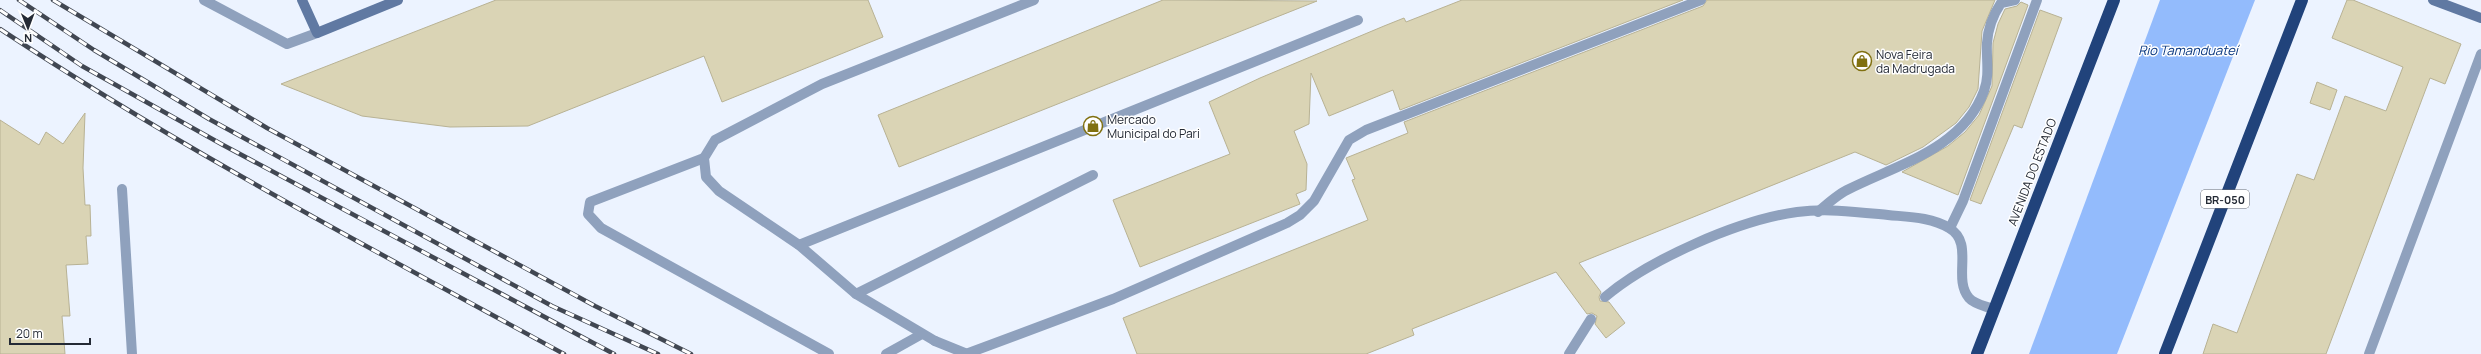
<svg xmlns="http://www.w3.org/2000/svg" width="2481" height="354" font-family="Manrope,sans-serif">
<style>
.water{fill:#93bbfc}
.building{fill:#dad4b5;stroke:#b8b294}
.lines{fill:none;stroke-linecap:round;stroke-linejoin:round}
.lane{stroke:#8fa1bd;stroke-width:10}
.street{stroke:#8fa1bd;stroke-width:10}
.secondary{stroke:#6079a2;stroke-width:10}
.highway{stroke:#21437b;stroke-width:12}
.rail-casing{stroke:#414752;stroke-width:4.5}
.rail{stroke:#fff;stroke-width:3;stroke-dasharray:9;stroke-linecap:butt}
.labels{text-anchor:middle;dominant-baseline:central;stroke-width:3;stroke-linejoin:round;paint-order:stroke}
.shield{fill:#fff;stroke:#666a72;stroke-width:1}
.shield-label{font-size:11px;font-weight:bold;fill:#242a35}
.poi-label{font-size:12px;fill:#242a35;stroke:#fff;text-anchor:start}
.street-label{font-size:12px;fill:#242a35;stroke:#fff}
.water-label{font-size:13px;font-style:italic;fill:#07367f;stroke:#fff}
</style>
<rect width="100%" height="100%" fill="#ecf3ff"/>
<path class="water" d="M 2160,0 L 2255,0 L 2117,354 L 2029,354 Z"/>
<g class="building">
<path d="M 496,0 L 868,0 L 883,37 L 722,102 L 704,56 L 528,126 L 450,127 L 362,116 L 281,84 Z"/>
<path d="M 1163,0 L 1317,1 L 899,167 L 878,115 Z"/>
<path d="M 1462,0 L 1683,0 L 1400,110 L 1393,90 L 1329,116 L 1311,73 L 1309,124 L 1294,131 L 1307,164 L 1306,190 L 1296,194 L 1300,204 L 1140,267 L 1113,200 L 1230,154 L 1209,102 L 1260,78 L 1384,26 L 1404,18 L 1406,22 Z"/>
<path d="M 1707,0 L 1995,0 L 1982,31 L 1978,89 L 1969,107 L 1956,123 L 1923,147 L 1886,165 L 1855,152 L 1579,263 L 1601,292 L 1599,297 L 1600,301 L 1609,302 L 1625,323 L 1606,338 L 1595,324 L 1597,316 L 1592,313 L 1587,314 L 1556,272 L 1412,329 L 1414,335 L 1366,354 L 1137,354 L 1123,318 L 1368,220 L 1352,180 L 1355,179 L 1346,158 L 1408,133 L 1404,122 L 1703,6 Z"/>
<path d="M 2347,0 L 2353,0 L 2461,44 L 2445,84 L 2430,78 L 2326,354 L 2203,354 L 2213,324 L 2237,333 L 2297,174 L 2314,180 L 2345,96 L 2386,111 L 2403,67 L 2332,38 Z"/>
<path d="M 2021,2 L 2028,5 L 1958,195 L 1902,172 L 1948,146 L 1965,132 L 1979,115 L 1992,86 L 1993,43 L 1998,24 L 2005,9 L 2017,6 Z"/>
<path d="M 2040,10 L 2062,18 L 2022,128 L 2014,125 L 1981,204 L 1970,200 Z"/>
<path d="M 2317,82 L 2337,90 L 2330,110 L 2310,103 Z"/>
<path d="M 85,113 L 83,168 L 85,205 L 90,205 L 91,236 L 86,236 L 88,264 L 66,265 L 70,316 L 62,316 L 65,354 L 0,354 L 0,120 L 39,145 L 46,132 L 63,144 Z"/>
</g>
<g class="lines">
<g class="lane">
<path d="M 204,0 L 287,44 L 317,33"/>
<path d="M 704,158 L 590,202 L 588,214 L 601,228 L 829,354"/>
<path d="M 1818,212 C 1827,204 1837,195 1847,190 C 1896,165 1963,149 1984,91 C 1990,75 1986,59 1987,43 C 1988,28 1993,15 2001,3 L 2015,0"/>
<path d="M 1950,228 L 1963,201 L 2037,0"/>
<path d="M 799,245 L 1358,20"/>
<path d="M 856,294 L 1093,175"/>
<path d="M 1605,297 C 1650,259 1739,220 1797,212 C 1827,208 1858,212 1888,215 C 1908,217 1931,217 1949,228 C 1975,243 1952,278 1969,298 C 1974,304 1985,306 1993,309"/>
<path d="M 935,341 L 967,354"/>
<path d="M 886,354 L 922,334"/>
<path d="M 966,354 L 1113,299 L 1287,223 L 1300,215 L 1314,201 L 1349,140 L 1366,130 L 1701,0"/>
<path d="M 1569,354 L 1591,319"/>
<path d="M 2369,354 L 2481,54"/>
</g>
<g class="street">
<path d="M 122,189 L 132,354"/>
<path d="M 935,341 L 856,294 L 799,245 L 719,191 L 706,177 L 704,158 L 715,140 L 822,84 L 1034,0"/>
</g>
<g class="secondary">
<path d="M 302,0 L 317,33 L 398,0"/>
<path d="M 2433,0 L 2481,18"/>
</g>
<g class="highway">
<path d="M 1977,354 L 2114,0"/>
<path d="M 2165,354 L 2302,0"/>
</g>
<defs>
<g id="rail">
<path d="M 19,0 L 94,50 L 209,119 L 552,306 L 658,354"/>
<path d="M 53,0 L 267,128 L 595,306 L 691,354"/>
<path d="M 0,10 L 82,66 L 223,145 L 614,354"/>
<path d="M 0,29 C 181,149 374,250 564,354"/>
</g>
</defs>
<use href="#rail" class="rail-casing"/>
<use href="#rail" class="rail"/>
</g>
<defs>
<symbol id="shop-ring" viewBox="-11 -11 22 22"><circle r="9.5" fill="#fff" stroke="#807010" stroke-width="1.5"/><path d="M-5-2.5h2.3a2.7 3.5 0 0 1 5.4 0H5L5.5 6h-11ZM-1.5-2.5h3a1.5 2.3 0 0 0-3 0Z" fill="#807010"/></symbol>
</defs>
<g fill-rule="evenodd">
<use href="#shop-ring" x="1851" y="50" width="22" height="22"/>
<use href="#shop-ring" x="1082" y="115" width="22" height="22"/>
</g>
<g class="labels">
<rect class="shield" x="2201" y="190" width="48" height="18" rx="3"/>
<g class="shield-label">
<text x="2225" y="199">BR-050</text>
</g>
<g class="poi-label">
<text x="1876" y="54">Nova Feira<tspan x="1876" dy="14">da Madrugada</tspan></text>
<text x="1107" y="119">Mercado<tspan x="1107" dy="14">Municipal do Pari</tspan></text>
</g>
<g class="street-label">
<text transform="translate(2032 172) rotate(-69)">AVENIDA DO ESTADO</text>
</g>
<g class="water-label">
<text x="2188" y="50">Rio Tamanduateí</text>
</g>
</g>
<g transform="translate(28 28) rotate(179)" stroke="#ffffff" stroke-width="3" paint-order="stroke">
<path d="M0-3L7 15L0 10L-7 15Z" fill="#242a35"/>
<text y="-6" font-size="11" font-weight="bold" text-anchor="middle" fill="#242a35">N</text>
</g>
<path d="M10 338v6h80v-6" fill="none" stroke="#242a35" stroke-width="2"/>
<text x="16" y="338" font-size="12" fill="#242a35" stroke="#ffffff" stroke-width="3" paint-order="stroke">20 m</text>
</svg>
